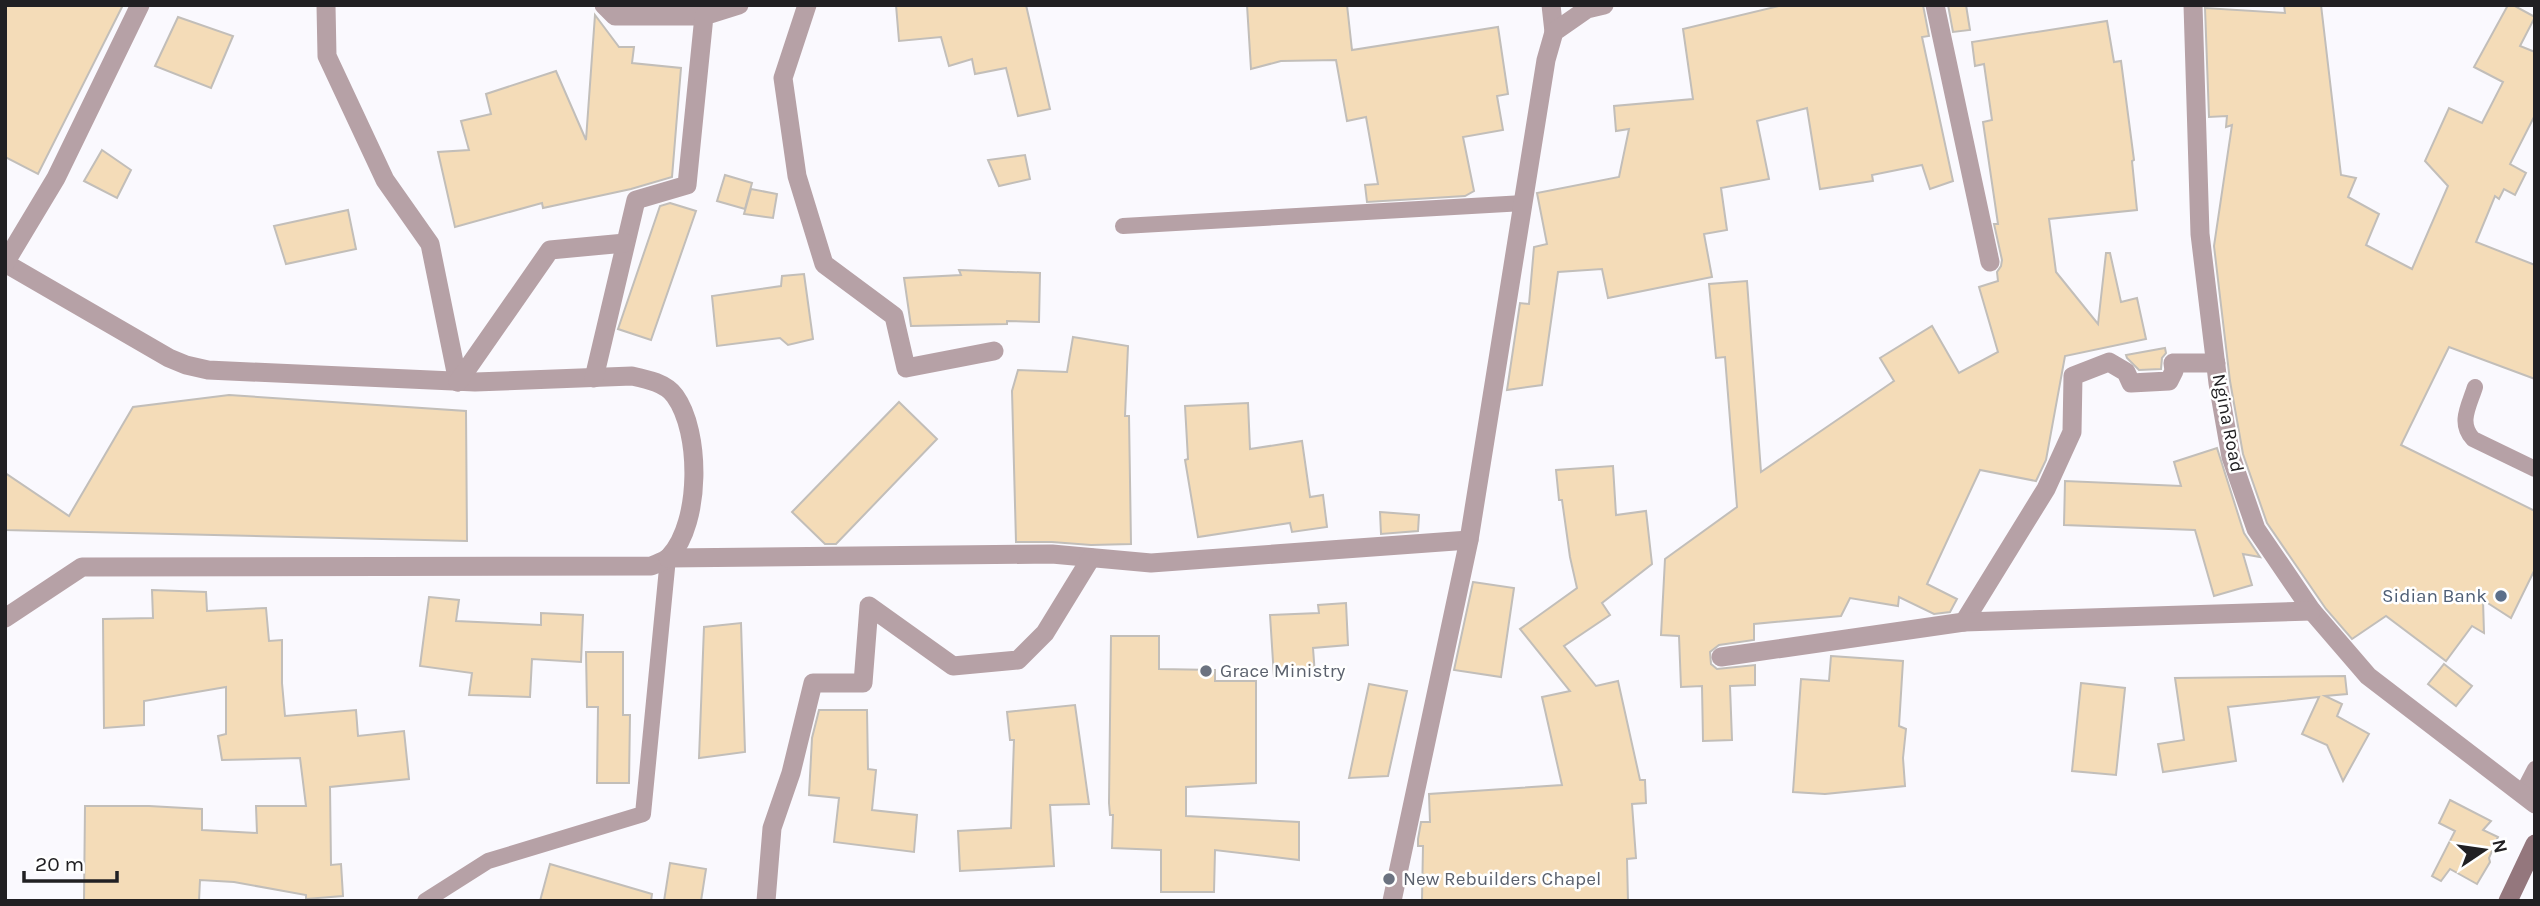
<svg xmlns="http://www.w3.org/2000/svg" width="2540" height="906" font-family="Karla,sans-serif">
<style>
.building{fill:#f4dcb8;stroke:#c2beb9;stroke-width:2}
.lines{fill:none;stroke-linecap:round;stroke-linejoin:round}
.service{stroke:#b6a1a6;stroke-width:16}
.minor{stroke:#b6a1a6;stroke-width:19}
.secondary{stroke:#94777d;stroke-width:19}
.service-dot{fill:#5c6f8a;stroke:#fff;stroke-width:2.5}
.worship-dot{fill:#6b7280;stroke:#fff;stroke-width:2.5}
.labels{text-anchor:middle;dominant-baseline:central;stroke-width:5;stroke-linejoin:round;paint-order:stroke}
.street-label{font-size:19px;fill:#212023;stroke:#fff}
.service-label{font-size:19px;fill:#4e5e75;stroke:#fff;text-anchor:end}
.worship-label{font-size:19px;fill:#5b616d;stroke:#fff;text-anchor:start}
</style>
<rect width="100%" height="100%" fill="#faf9fe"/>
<g class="building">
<path d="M 5,5 L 123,5 L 38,174 L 5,157 Z"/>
<path d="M 896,5 L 1026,5 L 1050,109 L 1018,116 L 1006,68 L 975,74 L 972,59 L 949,66 L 941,37 L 899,41 Z"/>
<path d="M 1247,5 L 1347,5 L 1352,50 L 1498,27 L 1508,94 L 1497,96 L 1503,130 L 1463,137 L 1474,191 L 1465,196 L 1367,202 L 1365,185 L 1378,184 L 1366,117 L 1347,121 L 1336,60 L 1281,61 L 1251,69 Z"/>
<path d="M 1783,5 L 1923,5 L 1929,36 L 1922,37 L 1953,181 L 1930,189 L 1922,165 L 1872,175 L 1873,181 L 1820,189 L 1807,108 L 1757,121 L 1769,179 L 1721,188 L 1727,230 L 1704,234 L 1712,277 L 1608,298 L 1602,269 L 1558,272 L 1542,385 L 1507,390 L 1520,303 L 1529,304 L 1534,247 L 1547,244 L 1537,193 L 1619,177 L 1629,129 L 1616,131 L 1614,106 L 1693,99 L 1683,29 Z"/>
<path d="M 1948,5 L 1966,5 L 1970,30 L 1953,32 Z"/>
<path d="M 2284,5 L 2321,5 L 2341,175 L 2356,178 L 2348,197 L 2379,214 L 2366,245 L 2412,269 L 2448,186 L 2425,161 L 2449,108 L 2482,123 L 2503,82 L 2474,67 L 2508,5 L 2513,5 L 2535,17 L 2520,46 L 2535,52 L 2535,115 L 2510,164 L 2526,173 L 2515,195 L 2504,189 L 2499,199 L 2495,196 L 2476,242 L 2535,265 L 2535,379 L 2449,347 L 2401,445 L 2535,511 L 2535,569 L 2511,618 L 2483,600 L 2484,633 L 2472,626 L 2446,661 L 2386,616 L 2352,639 L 2326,609 L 2267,523 L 2243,454 L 2230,381 L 2214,246 L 2232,125 L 2226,127 L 2227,116 L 2209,117 L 2205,8 L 2285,13 Z"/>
<path d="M 595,15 L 619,47 L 634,47 L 632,63 L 681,68 L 672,177 L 631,189 L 543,208 L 542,203 L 455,227 L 438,152 L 469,150 L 461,121 L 491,114 L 486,94 L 556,71 L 586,140 Z"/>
<path d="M 178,17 L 233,36 L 211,88 L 155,66 Z"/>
<path d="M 2107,21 L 2114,62 L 2121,61 L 2134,160 L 2132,161 L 2137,210 L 2049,219 L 2056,272 L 2098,324 L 2106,253 L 2110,253 L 2121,302 L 2137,298 L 2146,339 L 2065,356 L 2046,460 L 2036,481 L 1980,470 L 1927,584 L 1957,599 L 1950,612 L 1934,614 L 1899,597 L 1898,606 L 1850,598 L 1841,616 L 1754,624 L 1754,640 L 1719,645 L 1710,652 L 1711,664 L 1717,669 L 1755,665 L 1755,685 L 1730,686 L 1732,740 L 1703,741 L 1702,686 L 1681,687 L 1679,636 L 1661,635 L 1665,559 L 1737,507 L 1725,357 L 1716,358 L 1709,284 L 1747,281 L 1761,472 L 1894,381 L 1880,358 L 1932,326 L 1959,373 L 1998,352 L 1979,287 L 1998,281 L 1997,272 L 2001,266 L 2002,260 L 1994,224 L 1998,224 L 1983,122 L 1992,120 L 1984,64 L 1975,66 L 1972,42 Z"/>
<path d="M 102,150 L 131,170 L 117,198 L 84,181 Z"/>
<path d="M 1025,155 L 1030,179 L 999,186 L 988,160 Z"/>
<path d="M 725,175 L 752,183 L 745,209 L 717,201 Z"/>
<path d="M 751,189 L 777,194 L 773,218 L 744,214 Z"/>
<path d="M 670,203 L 696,211 L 651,340 L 618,329 L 660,206 Z"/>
<path d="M 348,210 L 356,249 L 286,264 L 274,226 Z"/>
<path d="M 959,270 L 1040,273 L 1039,322 L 1007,321 L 1007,324 L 911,326 L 904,278 L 961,275 Z"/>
<path d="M 804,274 L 813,339 L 788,345 L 780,338 L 717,346 L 712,296 L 781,286 L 782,276 Z"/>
<path d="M 1073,337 L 1128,346 L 1125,416 L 1129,416 L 1131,544 L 1091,545 L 1052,542 L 1016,542 L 1012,391 L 1018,370 L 1067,372 Z"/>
<path d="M 2165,348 L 2166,353 L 2162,358 L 2161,369 L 2139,370 L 2127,358 L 2126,355 Z"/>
<path d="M 229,395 L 466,411 L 467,541 L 5,530 L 5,473 L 69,516 L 133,407 Z"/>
<path d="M 899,402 L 937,439 L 836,544 L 825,544 L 792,512 Z"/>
<path d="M 1248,403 L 1250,449 L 1302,441 L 1310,497 L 1323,495 L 1327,527 L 1292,532 L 1290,523 L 1198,537 L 1185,460 L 1188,459 L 1185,406 Z"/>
<path d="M 2217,448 L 2244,533 L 2260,557 L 2243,554 L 2252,585 L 2214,596 L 2195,530 L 2064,525 L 2065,481 L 2181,486 L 2174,462 Z"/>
<path d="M 1613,466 L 1616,515 L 1646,511 L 1652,564 L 1602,603 L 1610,615 L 1564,646 L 1596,686 L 1618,681 L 1640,780 L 1645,780 L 1646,803 L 1632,804 L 1636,858 L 1627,859 L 1628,901 L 1422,901 L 1423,846 L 1418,846 L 1418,839 L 1421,822 L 1430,822 L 1429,794 L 1562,785 L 1542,697 L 1570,691 L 1520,629 L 1577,588 L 1570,557 L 1562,500 L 1559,500 L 1556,470 Z"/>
<path d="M 1380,512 L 1419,515 L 1418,531 L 1381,534 Z"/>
<path d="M 1473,582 L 1514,588 L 1501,677 L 1454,670 Z"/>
<path d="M 152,590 L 206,592 L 207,611 L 266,608 L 269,641 L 282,640 L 282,683 L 285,716 L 356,710 L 358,736 L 404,731 L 409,779 L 330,787 L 331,865 L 341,864 L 343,896 L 306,899 L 306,895 L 234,882 L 200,880 L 199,901 L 84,901 L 85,806 L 149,806 L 202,809 L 202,830 L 257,833 L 256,806 L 306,806 L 300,758 L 222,760 L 218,736 L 226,734 L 226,687 L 144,701 L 144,725 L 104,728 L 103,619 L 153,618 Z"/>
<path d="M 429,597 L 459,600 L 456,621 L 541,625 L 541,613 L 583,615 L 581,662 L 532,659 L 530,697 L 469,695 L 472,673 L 420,666 Z"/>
<path d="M 1346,603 L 1348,645 L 1313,648 L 1315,675 L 1274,677 L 1270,615 L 1319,613 L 1318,605 Z"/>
<path d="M 741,623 L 745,752 L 699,758 L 704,627 Z"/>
<path d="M 1111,636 L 1159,636 L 1159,669 L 1215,670 L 1215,681 L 1256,681 L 1256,783 L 1186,787 L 1186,816 L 1299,822 L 1299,860 L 1215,850 L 1214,892 L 1161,892 L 1161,850 L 1112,848 L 1113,815 L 1110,815 L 1109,803 Z"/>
<path d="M 586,652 L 623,652 L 623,715 L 630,715 L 629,783 L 597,783 L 598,707 L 587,707 Z"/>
<path d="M 1831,656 L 1903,661 L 1899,726 L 1906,729 L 1903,758 L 1905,786 L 1825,794 L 1793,792 L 1801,679 L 1829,681 Z"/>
<path d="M 2444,664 L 2472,686 L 2456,706 L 2428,684 Z"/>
<path d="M 2345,676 L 2347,694 L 2325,696 L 2342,704 L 2337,716 L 2369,734 L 2343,781 L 2327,745 L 2302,734 L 2319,697 L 2228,707 L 2236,761 L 2163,772 L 2158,744 L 2184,740 L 2175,678 Z"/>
<path d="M 2081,683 L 2125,688 L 2116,775 L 2072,771 Z"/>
<path d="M 1369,684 L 1407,691 L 1388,776 L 1349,778 Z"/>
<path d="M 1075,705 L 1089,804 L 1050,805 L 1054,866 L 960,871 L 958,831 L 1011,828 L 1014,740 L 1010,740 L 1007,712 Z"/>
<path d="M 819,710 L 867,710 L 868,769 L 876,770 L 872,810 L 917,815 L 914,852 L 834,842 L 839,798 L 809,795 L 812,738 Z"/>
<path d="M 2450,800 L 2491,821 L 2483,830 L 2498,837 L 2489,858 L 2490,862 L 2477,884 L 2450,869 L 2441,881 L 2432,876 L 2455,831 L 2439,823 Z"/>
<path d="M 670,863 L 706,869 L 701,901 L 664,901 Z"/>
<path d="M 550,864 L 652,894 L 651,901 L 540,901 Z"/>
</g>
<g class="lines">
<g class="service">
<path d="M 1123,226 L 1524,203"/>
<path d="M 2475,387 C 2469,406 2458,423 2473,439 L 2535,469"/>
<path d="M 2522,794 L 2535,769"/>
<path d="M 425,901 L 488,861 L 643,814 L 668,558"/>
</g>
<g class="minor">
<path d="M 326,5 L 327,56 L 385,180 L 430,244 L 458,382"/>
<path d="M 604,5 L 615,16 L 704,16"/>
<path d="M 807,5 L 783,78 L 797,176 L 824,264 L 894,316 L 906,368 L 994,351"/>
<path d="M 1551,5 L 1554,32"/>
<path d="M 1935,5 L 1990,262"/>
<path d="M 2193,5 L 2200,234 L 2218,383 L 2231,457 L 2256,529 L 2312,611 L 2368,676 L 2535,804"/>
<path d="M 5,263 L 169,358 L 186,365 L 208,370 L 475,382 L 632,376 C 646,379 666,383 675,396 C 701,432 701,522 670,556 C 666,561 658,563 651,566 L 82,567 L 5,618"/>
<path d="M 5,263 L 56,178 L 140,5"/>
<path d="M 594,378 L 636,200 L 687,185 L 704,16 L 739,5"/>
<path d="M 458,382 L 550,250 L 625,243"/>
<path d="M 668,558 L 1052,554 L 1151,563 L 1469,540"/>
<path d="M 1964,622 L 2046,489 L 2072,432 L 2073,376 L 2109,362 L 2126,372 L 2131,383 L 2169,381 L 2174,371 L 2173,363 L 2216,363"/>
<path d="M 1721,657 L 1964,622 L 2312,611"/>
<path d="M 766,901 L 772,828 L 791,773 L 813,683 L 863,683 L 869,606 L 953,666 L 1018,660 L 1045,633 L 1091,558"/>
<path d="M 1392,901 L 1469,540 L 1546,60 L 1554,32 L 1587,9 L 1604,5"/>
</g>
<path class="secondary" d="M 2508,901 L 2535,844"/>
</g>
<circle class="service-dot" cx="2501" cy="596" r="7"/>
<g class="worship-dot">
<circle cx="1206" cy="671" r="7"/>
<circle cx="1389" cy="879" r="7"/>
</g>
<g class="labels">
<g class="street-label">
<text transform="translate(2228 423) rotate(79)">Ngina Road</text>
</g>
<g class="service-label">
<text x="2487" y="596">Sidian Bank</text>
</g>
<g class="worship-label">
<text x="1220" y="671">Grace Ministry</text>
<text x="1403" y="879">New Rebuilders Chapel</text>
</g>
</g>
<rect width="2540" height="906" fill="none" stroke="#212023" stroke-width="14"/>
<g transform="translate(2484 850) rotate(77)" stroke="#ffffff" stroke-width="5" paint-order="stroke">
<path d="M0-5L12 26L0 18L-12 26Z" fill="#212023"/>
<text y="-10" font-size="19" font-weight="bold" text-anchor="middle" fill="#212023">N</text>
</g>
<path d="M24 871v10h93v-10" fill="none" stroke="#212023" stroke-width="3.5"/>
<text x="35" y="871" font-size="21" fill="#212023" stroke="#ffffff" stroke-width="5" paint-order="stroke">20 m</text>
</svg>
